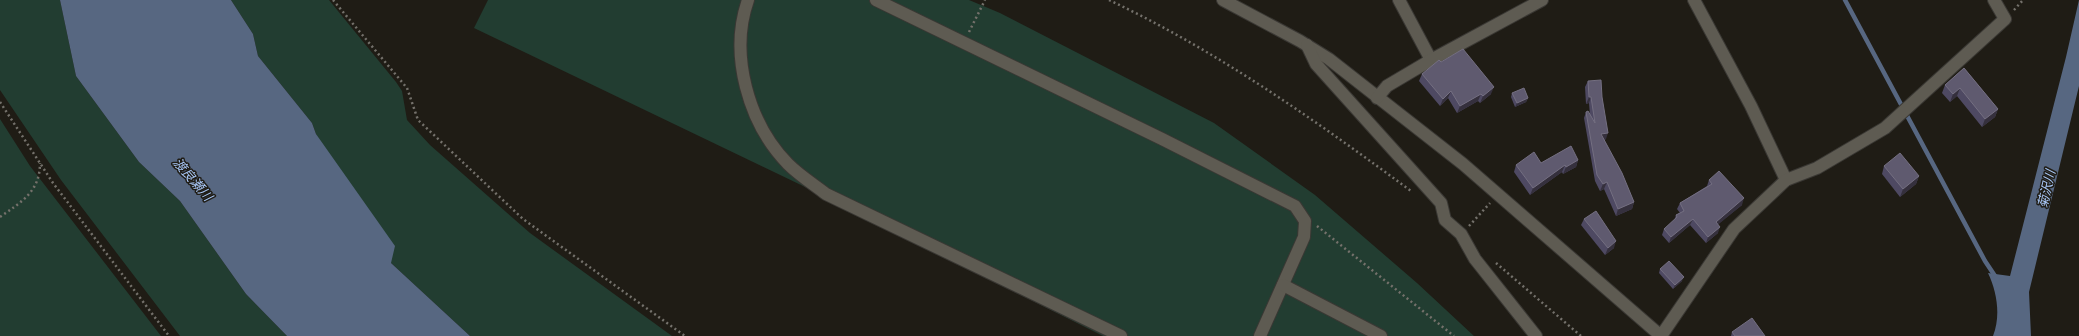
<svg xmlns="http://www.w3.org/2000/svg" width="2079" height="336" font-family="Mulish,'Noto Sans JP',sans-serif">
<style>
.green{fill:#223d31}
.water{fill:#576781}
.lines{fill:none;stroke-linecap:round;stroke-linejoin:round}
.stream{stroke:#576781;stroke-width:4.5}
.minor-casing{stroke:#3a3834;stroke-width:14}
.path{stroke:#74716b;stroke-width:2.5;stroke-dasharray:2 3;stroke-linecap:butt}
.minor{stroke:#5e5b52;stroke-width:12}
.wall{fill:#4e4962}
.shaded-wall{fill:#35303d}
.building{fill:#5f5a6f;stroke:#746f81}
.labels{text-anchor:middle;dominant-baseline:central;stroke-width:3;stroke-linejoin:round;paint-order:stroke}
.water-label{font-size:13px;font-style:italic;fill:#a9c8f8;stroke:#1f1c15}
</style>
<rect width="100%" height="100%" fill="#1f1c15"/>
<g class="green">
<path d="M 0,0 L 60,0 L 76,76 L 139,162 L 180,201 L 246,294 L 287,336 L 180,336 L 61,180 L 0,90 Z"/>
<path d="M 231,0 L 329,0 L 396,82 L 402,91 L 407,120 L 430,145 L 530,233 L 672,336 L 470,336 L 391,263 L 316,134 L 312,123 L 258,56 L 253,34 Z"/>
<path d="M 488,0 L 969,0 L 1000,13 L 1214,123 L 1315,195 L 1417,283 L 1474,336 L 1103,336 L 801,185 L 474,28 Z"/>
<path d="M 0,119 L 30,166 L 161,336 L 0,336 Z"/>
</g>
<g class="water">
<path d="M 60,0 L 231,0 L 253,34 L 258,56 L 312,123 L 316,134 L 395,246 L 391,263 L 470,336 L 287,336 L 246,294 L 180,201 L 139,162 L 76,76 Z"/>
<path d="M 2079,0 L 2079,86 L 2029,292 L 2031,336 L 1993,336 C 2001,316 1997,292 1988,273 L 2010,276 L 2066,57 Z"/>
</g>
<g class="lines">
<path class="stream" d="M 1845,0 L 1985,261 L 1997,279"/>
<defs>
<g id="minor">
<path d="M 748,0 C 729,54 748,123 788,164 C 799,175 813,184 826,194 L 1121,336"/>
<path d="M 876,0 L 1162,139 L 1295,206 L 1305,221 L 1304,237 L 1260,336"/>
<path d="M 1223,0 L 1300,41 L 1329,59 L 1463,164 L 1661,336"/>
<path d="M 1399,0 L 1431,60"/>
<path d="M 1694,0 L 1751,106 L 1786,180"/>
<path d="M 1307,45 L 1316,64 L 1441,203 L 1445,220 L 1461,234 L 1475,259 L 1536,336"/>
<path d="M 1377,98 L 1387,86 L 1431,60 L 1542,0"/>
<path d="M 1283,285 L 1381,336"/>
<path d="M 1661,336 L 1734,229 L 1786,180 L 1817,168 L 1885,128 L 2005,19 L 1994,0"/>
</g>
</defs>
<use href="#minor" class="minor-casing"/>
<g class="path">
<path d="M 333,0 L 407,88 L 418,120 L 523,219 L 685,336"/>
<path d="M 1109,0 C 1217,51 1315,120 1411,191"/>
<path d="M 2014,10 L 2023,0"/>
<path d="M 969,32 L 985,0"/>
<path d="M 0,102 L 53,183 L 169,336"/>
<path d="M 0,217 C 21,202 40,192 40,163"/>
<path d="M 1317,226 L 1454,336"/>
<path d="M 1469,226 L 1490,203"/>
<path d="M 1496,263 L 1581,336"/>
</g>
<use href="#minor" class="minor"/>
</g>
<g class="wall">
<path d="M 1441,62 L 1491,94 L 1480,103 L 1478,101 L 1457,113 L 1448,98 L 1440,106 L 1419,81 L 1422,74 Z"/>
<path d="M 1964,68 L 1998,109 L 1995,117 L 1982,127 L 1957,96 L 1950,102 L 1942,93 L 1945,85 Z"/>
<path d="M 1588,81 L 1602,97 L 1606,139 L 1604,140 L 1634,202 L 1632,209 L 1616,216 L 1604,189 L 1600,191 L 1595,181 L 1584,118 L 1586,112 L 1590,116 L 1589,103 L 1586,104 L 1585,87 Z"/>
<path d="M 1512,93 L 1528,98 L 1526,102 L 1515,107 L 1511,97 Z"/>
<path d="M 1578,160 L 1576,167 L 1563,174 L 1562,172 L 1530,195 L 1514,172 L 1516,165 Z"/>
<path d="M 1884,166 L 1919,176 L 1916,184 L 1900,197 L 1882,174 Z"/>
<path d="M 1709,180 L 1742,205 L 1718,224 L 1718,233 L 1706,243 L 1690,225 L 1669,243 L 1662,235 L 1664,229 L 1674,221 L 1676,215 L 1680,213 L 1677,209 L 1680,203 L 1707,186 Z"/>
<path d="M 1584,219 L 1614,248 L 1605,255 L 1581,225 Z"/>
<path d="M 1660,269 L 1682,281 L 1673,289 L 1659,273 Z"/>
<path d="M 1732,332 L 1765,336 L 1731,336 Z"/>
</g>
<g class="shaded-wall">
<path d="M 1494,87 L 1491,94 L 1480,103 L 1483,96 Z"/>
<path d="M 1960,88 L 1957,96 L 1950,102 L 1953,94 Z"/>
<path d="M 1451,91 L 1448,98 L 1440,106 L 1443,99 Z"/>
<path d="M 1481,94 L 1478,101 L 1457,113 L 1460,106 Z"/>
<path d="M 1589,97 L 1591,97 L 1589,103 L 1586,104 Z"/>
<path d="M 1528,98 L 1526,102 L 1515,107 L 1517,103 Z"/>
<path d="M 1998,109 L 1995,117 L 1982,127 L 1985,119 Z"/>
<path d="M 1608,133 L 1606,139 L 1598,141 L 1601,134 Z"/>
<path d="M 1578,160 L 1576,167 L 1563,174 L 1566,167 Z"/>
<path d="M 1565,165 L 1562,172 L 1530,195 L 1533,188 Z"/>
<path d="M 1919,176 L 1916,184 L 1900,197 L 1903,189 Z"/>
<path d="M 1607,182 L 1604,189 L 1600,191 L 1603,184 Z"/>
<path d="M 1744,198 L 1742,205 L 1714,228 L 1716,222 Z"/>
<path d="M 1634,202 L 1632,209 L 1616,216 L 1618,209 Z"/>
<path d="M 1693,219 L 1690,225 L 1669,243 L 1671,237 Z"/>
<path d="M 1720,227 L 1718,233 L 1706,243 L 1708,237 Z"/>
<path d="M 1616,241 L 1614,248 L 1605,255 L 1608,248 Z"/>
<path d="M 1684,277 L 1682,281 L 1673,289 L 1675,285 Z"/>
</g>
<g class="building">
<path d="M 1463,49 L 1494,87 L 1483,96 L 1481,94 L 1460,106 L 1451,91 L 1443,99 L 1422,74 L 1439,60 L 1441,62 Z"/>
<path d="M 1964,68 L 1998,109 L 1985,119 L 1960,88 L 1953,94 L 1945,85 Z"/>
<path d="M 1601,80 L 1602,97 L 1608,133 L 1601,134 L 1622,173 L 1634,202 L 1618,209 L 1607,182 L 1603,184 L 1597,175 L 1586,112 L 1588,111 L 1595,123 L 1591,97 L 1589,97 L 1588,81 Z"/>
<path d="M 1524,88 L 1528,98 L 1517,103 L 1512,93 Z"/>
<path d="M 1571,146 L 1578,160 L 1566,167 L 1565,165 L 1533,188 L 1516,165 L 1534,152 L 1541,163 Z"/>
<path d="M 1900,153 L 1919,176 L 1903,189 L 1884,166 Z"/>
<path d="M 1719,171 L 1744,198 L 1716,222 L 1720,227 L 1708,237 L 1693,219 L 1671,237 L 1664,229 L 1677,217 L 1676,215 L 1684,211 L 1680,203 L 1712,184 L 1709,180 Z"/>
<path d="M 1596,211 L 1616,241 L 1608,248 L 1584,219 Z"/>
<path d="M 1669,261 L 1684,277 L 1675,285 L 1660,269 Z"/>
<path d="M 1752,318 L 1765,336 L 1735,336 L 1732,332 Z"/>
</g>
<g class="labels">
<g class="water-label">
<text transform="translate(193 179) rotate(49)">渡良瀬川</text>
<text transform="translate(2046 189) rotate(-77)">菊沢川</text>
</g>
</g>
</svg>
